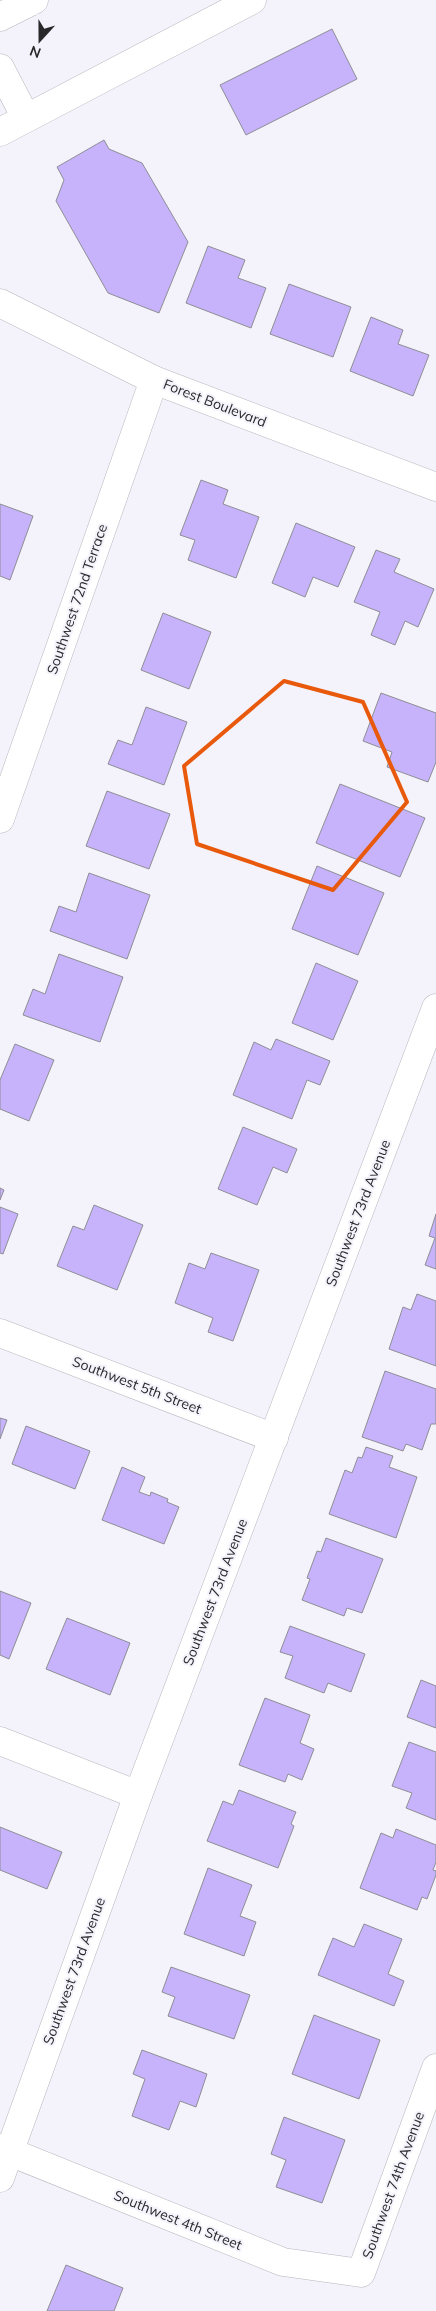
<svg xmlns="http://www.w3.org/2000/svg" width="436" height="2311" font-family="Mulish,sans-serif">
<style>
.building{fill:#c6b3fb;stroke:#8f8e95}
.lines{fill:none;stroke-linecap:round;stroke-linejoin:round}
.minor-casing{stroke:#b8b7be;stroke-width:29}
.minor{stroke:#fff;stroke-width:28}
.marked{fill:none;stroke:#e8590c;stroke-width:4;stroke-linejoin:round}
.labels{text-anchor:middle;dominant-baseline:central;stroke-width:4;stroke-linejoin:round;paint-order:stroke}
.street-label{font-size:14px;fill:#28282b;stroke:#f4f2fa}
</style>
<rect width="100%" height="100%" fill="#f4f2fa"/>
<g class="building">
<path d="M 332,29 L 357,79 L 246,135 L 220,85 Z"/>
<path d="M 104,140 L 109,149 L 142,163 L 188,242 L 159,313 L 108,293 L 56,201 L 64,180 L 57,167 Z"/>
<path d="M 208,246 L 245,260 L 238,278 L 266,288 L 251,328 L 186,303 Z"/>
<path d="M 289,284 L 351,307 L 333,357 L 270,334 Z"/>
<path d="M 371,317 L 403,330 L 398,344 L 429,355 L 413,396 L 350,371 Z"/>
<path d="M 201,480 L 228,490 L 223,504 L 259,517 L 236,578 L 188,560 L 195,540 L 180,535 Z"/>
<path d="M 0,504 L 33,516 L 10,580 L 0,576 Z"/>
<path d="M 296,523 L 355,547 L 338,587 L 313,577 L 305,597 L 272,583 Z"/>
<path d="M 376,550 L 400,559 L 394,572 L 434,589 L 418,627 L 405,621 L 395,645 L 371,635 L 380,612 L 354,602 Z"/>
<path d="M 163,613 L 211,632 L 189,689 L 141,670 Z"/>
<path d="M 381,693 L 436,713 L 436,762 L 428,782 L 387,767 L 392,752 L 363,741 Z"/>
<path d="M 146,707 L 187,722 L 164,785 L 108,764 L 118,740 L 132,745 Z"/>
<path d="M 340,784 L 425,818 L 400,877 L 316,843 Z"/>
<path d="M 107,791 L 170,814 L 149,869 L 86,846 Z"/>
<path d="M 317,866 L 384,893 L 358,955 L 292,929 Z"/>
<path d="M 89,873 L 150,895 L 127,959 L 50,931 L 59,906 L 76,912 Z"/>
<path d="M 59,954 L 123,977 L 100,1042 L 23,1015 L 33,989 L 45,994 Z"/>
<path d="M 316,963 L 358,981 L 333,1040 L 292,1023 Z"/>
<path d="M 276,1039 L 330,1061 L 320,1085 L 307,1080 L 292,1119 L 233,1095 L 254,1042 L 271,1050 Z"/>
<path d="M 15,1044 L 54,1060 L 29,1121 L 0,1109 L 0,1080 Z"/>
<path d="M 243,1127 L 297,1149 L 287,1173 L 273,1167 L 257,1205 L 218,1189 Z"/>
<path d="M 0,1188 L 4,1190 L 0,1200 Z"/>
<path d="M 94,1205 L 143,1225 L 117,1290 L 57,1266 L 73,1226 L 84,1230 Z"/>
<path d="M 0,1207 L 18,1214 L 3,1254 L 0,1253 Z"/>
<path d="M 436,1214 L 436,1269 L 425,1265 L 435,1238 L 429,1236 Z"/>
<path d="M 211,1253 L 259,1270 L 233,1341 L 208,1332 L 213,1318 L 175,1303 L 189,1263 L 205,1269 Z"/>
<path d="M 417,1294 L 436,1301 L 436,1366 L 389,1349 L 403,1307 L 411,1310 Z"/>
<path d="M 385,1371 L 436,1389 L 436,1424 L 431,1424 L 422,1450 L 406,1444 L 403,1451 L 362,1437 Z"/>
<path d="M 0,1418 L 7,1420 L 0,1439 Z"/>
<path d="M 26,1426 L 90,1451 L 75,1489 L 12,1464 Z"/>
<path d="M 366,1447 L 393,1456 L 389,1467 L 417,1477 L 396,1538 L 329,1514 L 345,1470 L 352,1473 L 358,1457 L 362,1458 Z"/>
<path d="M 122,1467 L 145,1477 L 139,1492 L 150,1496 L 151,1492 L 168,1499 L 167,1502 L 179,1507 L 164,1544 L 102,1520 Z"/>
<path d="M 326,1538 L 383,1559 L 362,1613 L 347,1608 L 344,1616 L 302,1600 L 310,1579 L 307,1578 L 317,1551 L 321,1552 Z"/>
<path d="M 0,1591 L 31,1603 L 9,1659 L 0,1655 Z"/>
<path d="M 67,1618 L 130,1643 L 110,1695 L 46,1669 Z"/>
<path d="M 290,1626 L 365,1654 L 351,1692 L 328,1683 L 324,1693 L 285,1678 L 293,1656 L 280,1652 Z"/>
<path d="M 421,1680 L 436,1686 L 436,1728 L 407,1717 Z"/>
<path d="M 265,1698 L 310,1715 L 300,1743 L 314,1749 L 302,1780 L 288,1774 L 285,1782 L 239,1765 Z"/>
<path d="M 409,1742 L 436,1752 L 436,1820 L 406,1808 L 412,1793 L 392,1786 Z"/>
<path d="M 239,1790 L 296,1812 L 291,1824 L 294,1826 L 278,1868 L 207,1841 L 223,1801 L 233,1805 Z"/>
<path d="M 0,1827 L 62,1852 L 47,1889 L 0,1870 Z"/>
<path d="M 396,1829 L 436,1845 L 436,1862 L 433,1870 L 436,1871 L 436,1875 L 427,1899 L 422,1897 L 417,1910 L 360,1888 L 381,1833 L 393,1838 Z"/>
<path d="M 208,1868 L 252,1885 L 240,1916 L 256,1922 L 244,1956 L 184,1934 Z"/>
<path d="M 364,1924 L 402,1939 L 388,1974 L 404,1981 L 394,2006 L 318,1975 L 333,1938 L 354,1947 Z"/>
<path d="M 171,1967 L 250,1995 L 234,2039 L 168,2016 L 175,1997 L 162,1992 Z"/>
<path d="M 314,2015 L 380,2040 L 359,2099 L 292,2074 Z"/>
<path d="M 142,2050 L 207,2074 L 196,2107 L 180,2101 L 169,2130 L 132,2116 L 145,2079 L 133,2074 Z"/>
<path d="M 284,2117 L 345,2140 L 322,2203 L 276,2187 L 286,2160 L 271,2154 Z"/>
<path d="M 66,2265 L 123,2288 L 114,2311 L 47,2311 Z"/>
</g>
<g class="lines">
<defs>
<g id="minor">
<path d="M 0,17 L 34,0"/>
<path d="M 0,68 L 26,118"/>
<path d="M 0,132 L 252,0"/>
<path d="M 0,303 L 154,380 L 436,487"/>
<path d="M 0,819 L 154,380"/>
<path d="M 0,1333 L 274,1438"/>
<path d="M 0,1741 L 138,1795"/>
<path d="M 0,2148 L 283,2262 L 361,2273 L 436,2068"/>
<path d="M 0,2178 L 138,1795 L 436,1008"/>
</g>
</defs>
<use href="#minor" class="minor-casing"/>
<use href="#minor" class="minor"/>
</g>
<path class="marked" d="M 284,681 L 363,702 L 407,802 L 333,890 L 197,844 L 184,766 Z"/>
<g class="labels">
<g class="street-label">
<text transform="translate(215 403) rotate(21)">Forest Boulevard</text>
<text transform="translate(77 599) rotate(-71)">Southwest 72nd Terrace</text>
<text transform="translate(358 1213) rotate(-69)">Southwest 73rd Avenue</text>
<text transform="translate(137 1385) rotate(21)">Southwest 5th Street</text>
<text transform="translate(215 1592) rotate(-69)">Southwest 73rd Avenue</text>
<text transform="translate(74 1971) rotate(-70)">Southwest 73rd Avenue</text>
<text transform="translate(393 2185) rotate(-70)">Southwest 74th Avenue</text>
<text transform="translate(178 2220) rotate(22)">Southwest 4th Street</text>
</g>
</g>
<g transform="translate(40 40) rotate(201)" stroke="#f4f2fa" stroke-width="4" paint-order="stroke">
<path d="M0-4L9 19L0 12L-9 19Z" fill="#28282b"/>
<text y="-8" font-size="14" font-weight="bold" text-anchor="middle" fill="#28282b">N</text>
</g>
</svg>
